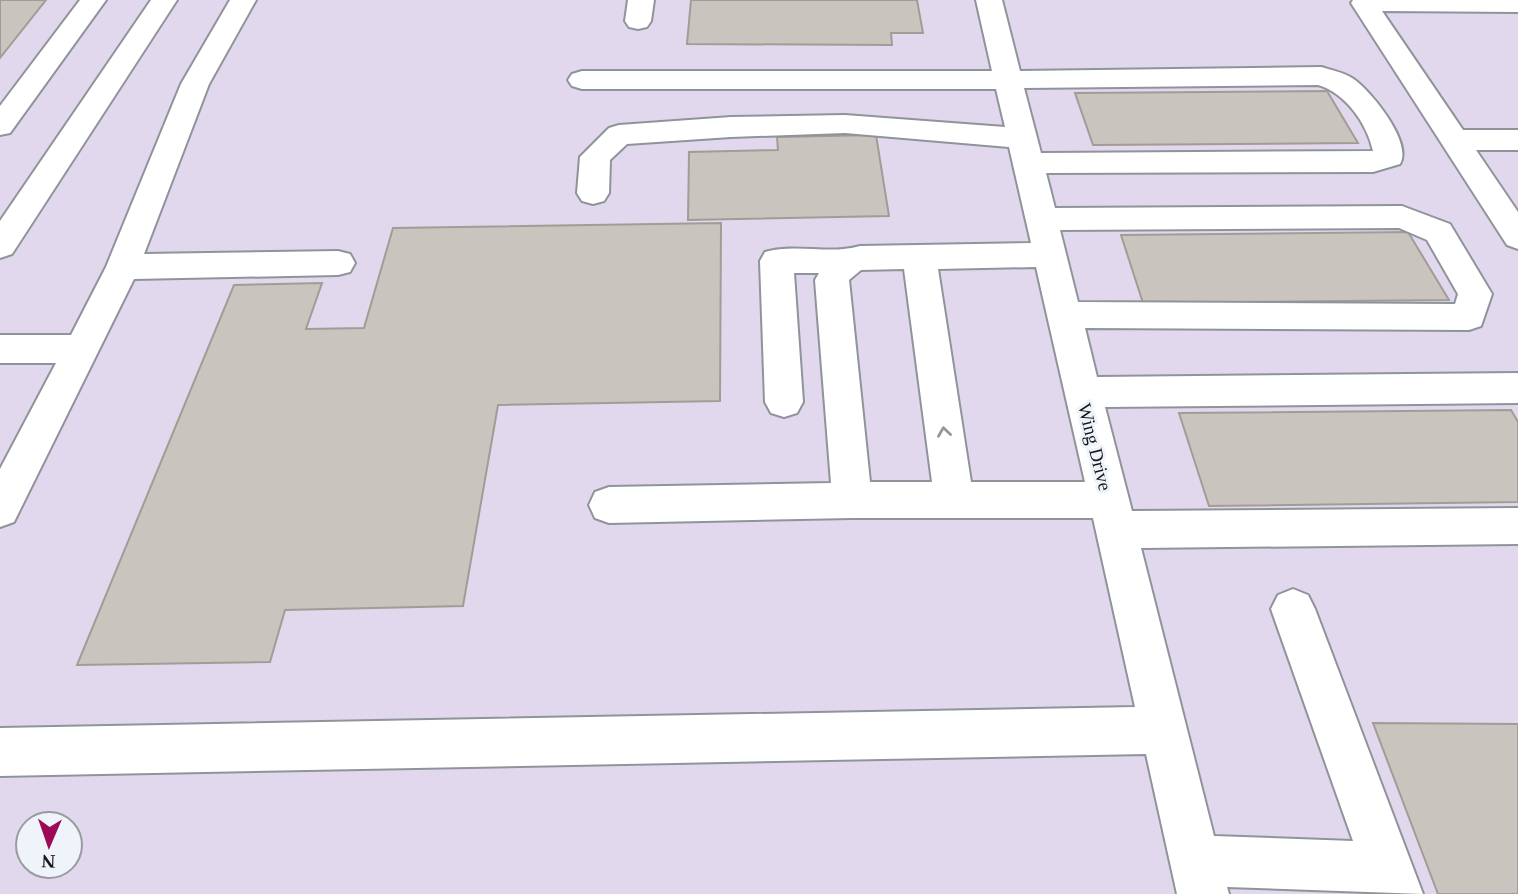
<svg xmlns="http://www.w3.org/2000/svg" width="1518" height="894" font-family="'Times New Roman',serif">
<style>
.industrial{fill:#e1d8ed;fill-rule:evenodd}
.building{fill:#c9c4bd;stroke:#a19c96;stroke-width:2}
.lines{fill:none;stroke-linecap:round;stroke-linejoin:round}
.minor-casing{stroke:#8f949a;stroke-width:4}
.minor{fill:#fff;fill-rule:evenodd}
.oneway{stroke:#969798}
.labels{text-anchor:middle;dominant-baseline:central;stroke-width:6;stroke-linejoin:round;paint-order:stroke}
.street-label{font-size:19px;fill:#151719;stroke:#eff4fb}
</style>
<rect width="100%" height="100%" fill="#e1e7ee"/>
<path class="industrial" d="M 0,0 L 1518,0 L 1518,894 L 0,894 ZM 28,824 L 70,824 L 70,866 L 28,866 Z"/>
<g class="building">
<path d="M 0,0 L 46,0 L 0,58 Z"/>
<path d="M 691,0 L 917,0 L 923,33 L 891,33 L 892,45 L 687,44 Z"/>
<path d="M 1327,91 L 1358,143 L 1093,145 L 1075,93 Z"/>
<path d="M 876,135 L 889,216 L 688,220 L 689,152 L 778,150 L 777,137 Z"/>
<path d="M 721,223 L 720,401 L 498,405 L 463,606 L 285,610 L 270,662 L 77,665 L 234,285 L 322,283 L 306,329 L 364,328 L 393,228 Z"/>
<path d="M 1408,232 L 1449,300 L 1143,303 L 1121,235 Z"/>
<path d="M 1511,410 L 1518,422 L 1518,502 L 1209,506 L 1179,413 Z"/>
<path d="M 1373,723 L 1518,724 L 1518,894 L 1438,894 Z"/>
</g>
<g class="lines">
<defs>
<g id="minor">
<path d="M 80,0 L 106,0 L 10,133 L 0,135 L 0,106 Z"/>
<path d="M 151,0 L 177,0 L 12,254 L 0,258 L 0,221 Z"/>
<path d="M 230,0 L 256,0 L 209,84 L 144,254 L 338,251 L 350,254 L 355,263 L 350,272 L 338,275 L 134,279 L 14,522 L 0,527 L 0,469 L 56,363 L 0,363 L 0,335 L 71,335 L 106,267 L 181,84 Z"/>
<path d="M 628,0 L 654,0 L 651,21 L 647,27 L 638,29 L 629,27 L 625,21 Z"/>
<path d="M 976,0 L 1002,0 L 1020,71 L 1321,67 C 1331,70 1343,72 1352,78 C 1371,90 1413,143 1400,164 L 1373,172 L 1046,173 L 1055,208 L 1402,206 L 1450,224 L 1492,294 L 1481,326 L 1469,330 L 1085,328 L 1097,377 L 1518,373 L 1518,403 L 1105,407 L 1132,511 L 1518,508 L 1518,544 L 1141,548 L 1214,836 L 1353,841 L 1271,609 L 1278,595 L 1293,589 L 1308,595 L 1315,609 L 1423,894 L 1227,887 L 1229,894 L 1177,894 L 1146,754 L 0,776 L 0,728 L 1135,707 L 1093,518 L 852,518 L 609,523 L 595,518 L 589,505 L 595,492 L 609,487 L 831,483 L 815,280 L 819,273 L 794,273 L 803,402 L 797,413 L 784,417 L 771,413 L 765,402 L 760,261 L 765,252 C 796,243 830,255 860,246 L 1031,243 L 1009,147 L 845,133 L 731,137 L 627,144 L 610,160 L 609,193 L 604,201 L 593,204 L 582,201 L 577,193 L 580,157 L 609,128 L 619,125 L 731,117 L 845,115 L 1005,127 L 996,89 L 582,89 L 572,86 L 568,80 L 572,74 L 582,71 L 992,71 ZM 1318,85 C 1346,93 1367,124 1373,151 L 1041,153 L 1024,88 ZM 1399,228 L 1427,240 L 1458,294 L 1455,304 L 1078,302 L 1060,230 ZM 1036,267 L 1085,482 L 971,482 L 938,269 ZM 904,269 L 932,482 L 870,482 L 849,280 L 861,270 Z"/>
<path d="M 1353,0 L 1518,0 L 1518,12 L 1382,11 L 1463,130 L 1518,130 L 1518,150 L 1476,150 L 1518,212 L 1518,249 L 1507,245 L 1351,3 Z"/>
</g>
</defs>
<use href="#minor" class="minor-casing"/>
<use href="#minor" class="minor"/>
</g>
<defs><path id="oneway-chevron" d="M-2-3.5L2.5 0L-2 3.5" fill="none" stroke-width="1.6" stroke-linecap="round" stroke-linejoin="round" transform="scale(1.75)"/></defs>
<use class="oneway" href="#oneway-chevron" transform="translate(944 432) rotate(-98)"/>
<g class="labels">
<g class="street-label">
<text transform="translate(1095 447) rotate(76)">Wing Drive</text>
</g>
</g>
<g transform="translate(49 845) rotate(182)"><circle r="33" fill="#eff4fb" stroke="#989ca1" stroke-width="2"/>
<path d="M0-5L12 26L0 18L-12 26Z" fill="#9d0954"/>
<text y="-10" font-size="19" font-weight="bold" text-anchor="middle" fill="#151719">N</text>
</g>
</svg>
